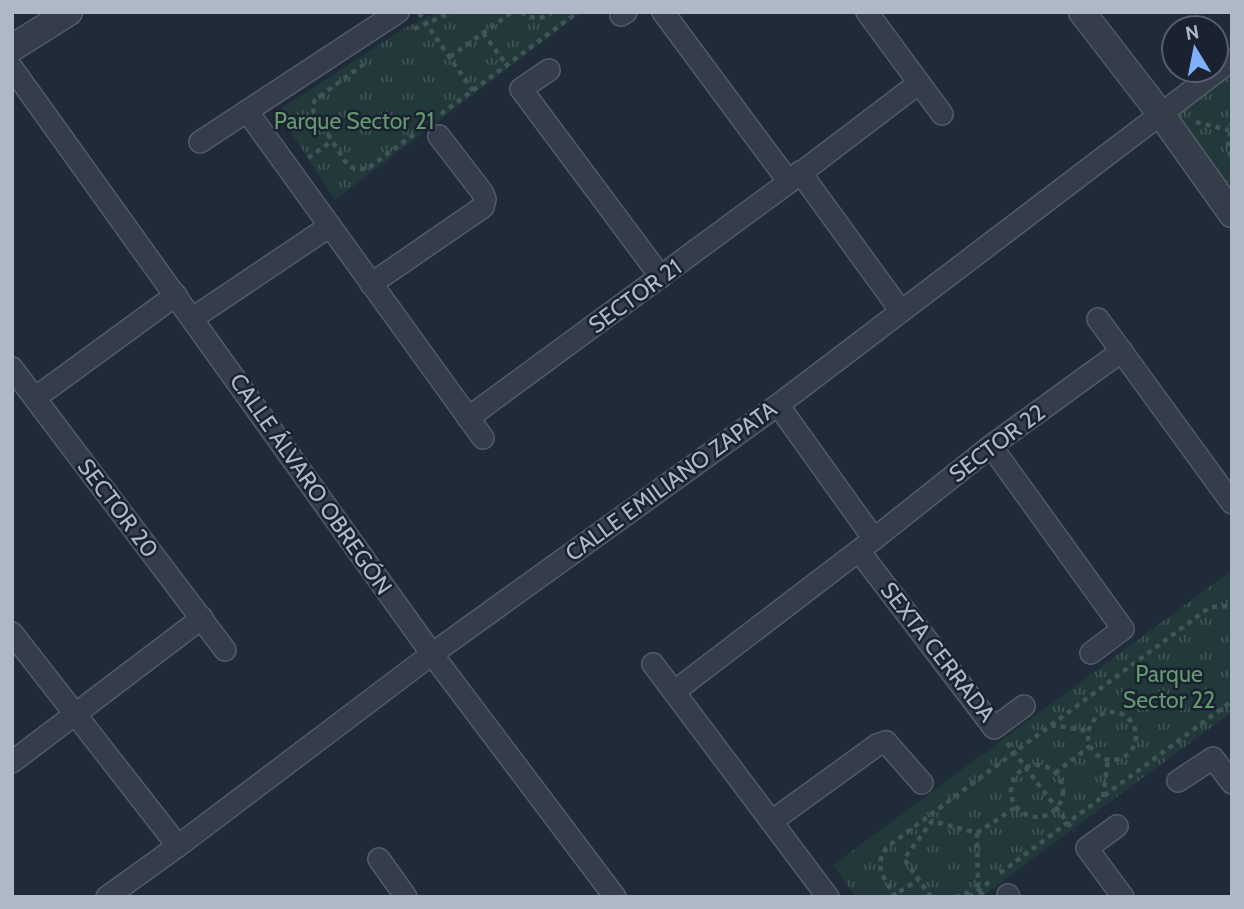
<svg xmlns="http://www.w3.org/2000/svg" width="1244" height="909" font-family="Cabin,sans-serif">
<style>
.park{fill:url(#park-tufts)}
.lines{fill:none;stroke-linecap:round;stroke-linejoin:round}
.minor-casing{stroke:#515b67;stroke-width:24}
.tertiary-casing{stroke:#515b67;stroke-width:29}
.path{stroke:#405557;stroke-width:4.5;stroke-dasharray:5 5;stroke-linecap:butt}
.minor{stroke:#343d49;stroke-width:21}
.tertiary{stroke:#343d49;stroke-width:26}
.labels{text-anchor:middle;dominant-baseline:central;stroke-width:5;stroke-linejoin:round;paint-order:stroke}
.park-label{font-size:23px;fill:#659770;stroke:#19222e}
.street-label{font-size:23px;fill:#aeb8c6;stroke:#19222e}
</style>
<defs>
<pattern id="park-tufts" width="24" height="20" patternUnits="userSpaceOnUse" patternTransform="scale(1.75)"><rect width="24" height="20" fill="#22383a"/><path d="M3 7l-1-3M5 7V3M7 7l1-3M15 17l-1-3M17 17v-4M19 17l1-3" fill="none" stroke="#405355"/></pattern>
</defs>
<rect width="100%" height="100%" fill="#202b39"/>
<g class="park">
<path d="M 437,12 L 582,12 L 335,200 L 277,111 L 403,29 Z"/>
<path d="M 1232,75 L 1232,191 L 1176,116 Z"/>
<path d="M 1232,570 L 1232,712 L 981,897 L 856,897 L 833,865 Z"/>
</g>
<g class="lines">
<defs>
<g id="minor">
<path d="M 663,12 L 789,182"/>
<path d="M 867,12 L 942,114"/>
<path d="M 621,15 L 626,12"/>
<path d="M 12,68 L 432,654 L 615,897"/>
<path d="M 549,70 L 521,89 L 661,277"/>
<path d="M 247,111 L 483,438"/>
<path d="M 200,142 L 398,12"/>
<path d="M 800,172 L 901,311"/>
<path d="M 371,284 L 483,207 L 485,199 L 482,192 L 439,136"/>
<path d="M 193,318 L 330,226"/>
<path d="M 1098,319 L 1232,503"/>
<path d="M 12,368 L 225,650"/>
<path d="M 35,398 L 176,295"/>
<path d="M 778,405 L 874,539"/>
<path d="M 468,418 L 789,182 L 919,83"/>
<path d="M 991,446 L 1123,629 L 1091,653"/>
<path d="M 859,551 L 994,728 L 1024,706"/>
<path d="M 12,633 L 178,846"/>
<path d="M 653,664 L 828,897"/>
<path d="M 675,691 L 874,539 L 991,446 L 1122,351"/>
<path d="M 12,762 L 202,618"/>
<path d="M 1178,781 L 1213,758 L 1232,783"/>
<path d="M 772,821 L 877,745 L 886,742 L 922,783"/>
<path d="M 1117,826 L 1087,848 L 1123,897"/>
<path d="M 379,859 L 406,897"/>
<path d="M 1008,895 L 1009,897"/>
<path d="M 107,897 L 178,846 L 432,654 L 778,405 L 1232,60"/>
</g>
<g id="tertiary">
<path d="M 1082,12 L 1160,113 L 1232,214"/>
<path d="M 12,48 L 69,12"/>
</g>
</defs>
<use href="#minor" class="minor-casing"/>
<use href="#tertiary" class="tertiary-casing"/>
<g class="path">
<path d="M 521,12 C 531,19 542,21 552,12"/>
<path d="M 419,13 L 473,91"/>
<path d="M 414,29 L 452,12"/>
<path d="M 483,33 L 508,67"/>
<path d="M 450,57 L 512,12"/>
<path d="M 364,64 L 315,100 L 312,106 L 314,113 L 347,164 L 355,169 L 367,169 L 417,132"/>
<path d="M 441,114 L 578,12"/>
<path d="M 1196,122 L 1229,130"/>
<path d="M 1232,122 L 1228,146 L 1232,160"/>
<path d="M 308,158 L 332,141"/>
<circle cx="1112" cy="736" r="24"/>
<path d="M 1051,725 L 1088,731"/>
<path d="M 1007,743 L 1074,831"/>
<circle cx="1037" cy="791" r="26"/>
<path d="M 1055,773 L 1090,746"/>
<path d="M 1103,797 L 1108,759"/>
<path d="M 977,833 L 1016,807"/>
<path d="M 1000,873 L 1232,701"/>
<path d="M 891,897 L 918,880"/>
<path d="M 896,897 C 885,880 872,866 887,847 L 1210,607 L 1232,606"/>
<path d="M 931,897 L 904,859 L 932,821 L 977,833 L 978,890 L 985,897"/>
<path d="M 955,897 L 974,891"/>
<path d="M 969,897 L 991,881"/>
</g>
<use href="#minor" class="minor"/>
<use href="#tertiary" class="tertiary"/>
</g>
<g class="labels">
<g class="park-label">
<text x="354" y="121">Parque Sector 21</text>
<text x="1169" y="674">Parque<tspan x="1169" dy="26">Sector 22</tspan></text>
</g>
<g class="street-label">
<text transform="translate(635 296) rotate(-36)">SECTOR 21</text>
<text transform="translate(997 443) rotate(-37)">SECTOR 22</text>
<text transform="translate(671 481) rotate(-36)">CALLE EMILIANO ZAPATA</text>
<text transform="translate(311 484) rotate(55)">CALLE ÁLVARO OBREGÓN</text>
<text transform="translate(118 508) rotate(53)">SECTOR 20</text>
<text transform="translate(938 652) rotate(52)">SEXTA CERRADA</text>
</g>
</g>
<rect width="1244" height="909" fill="none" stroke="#aeb8c6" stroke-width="28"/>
<g transform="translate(1195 49) rotate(350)"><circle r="33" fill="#19222e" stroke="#555e6b" stroke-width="2"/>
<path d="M0-5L12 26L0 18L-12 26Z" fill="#7eb0fb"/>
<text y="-10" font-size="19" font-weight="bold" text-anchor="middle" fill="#aeb8c6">N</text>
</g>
</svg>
